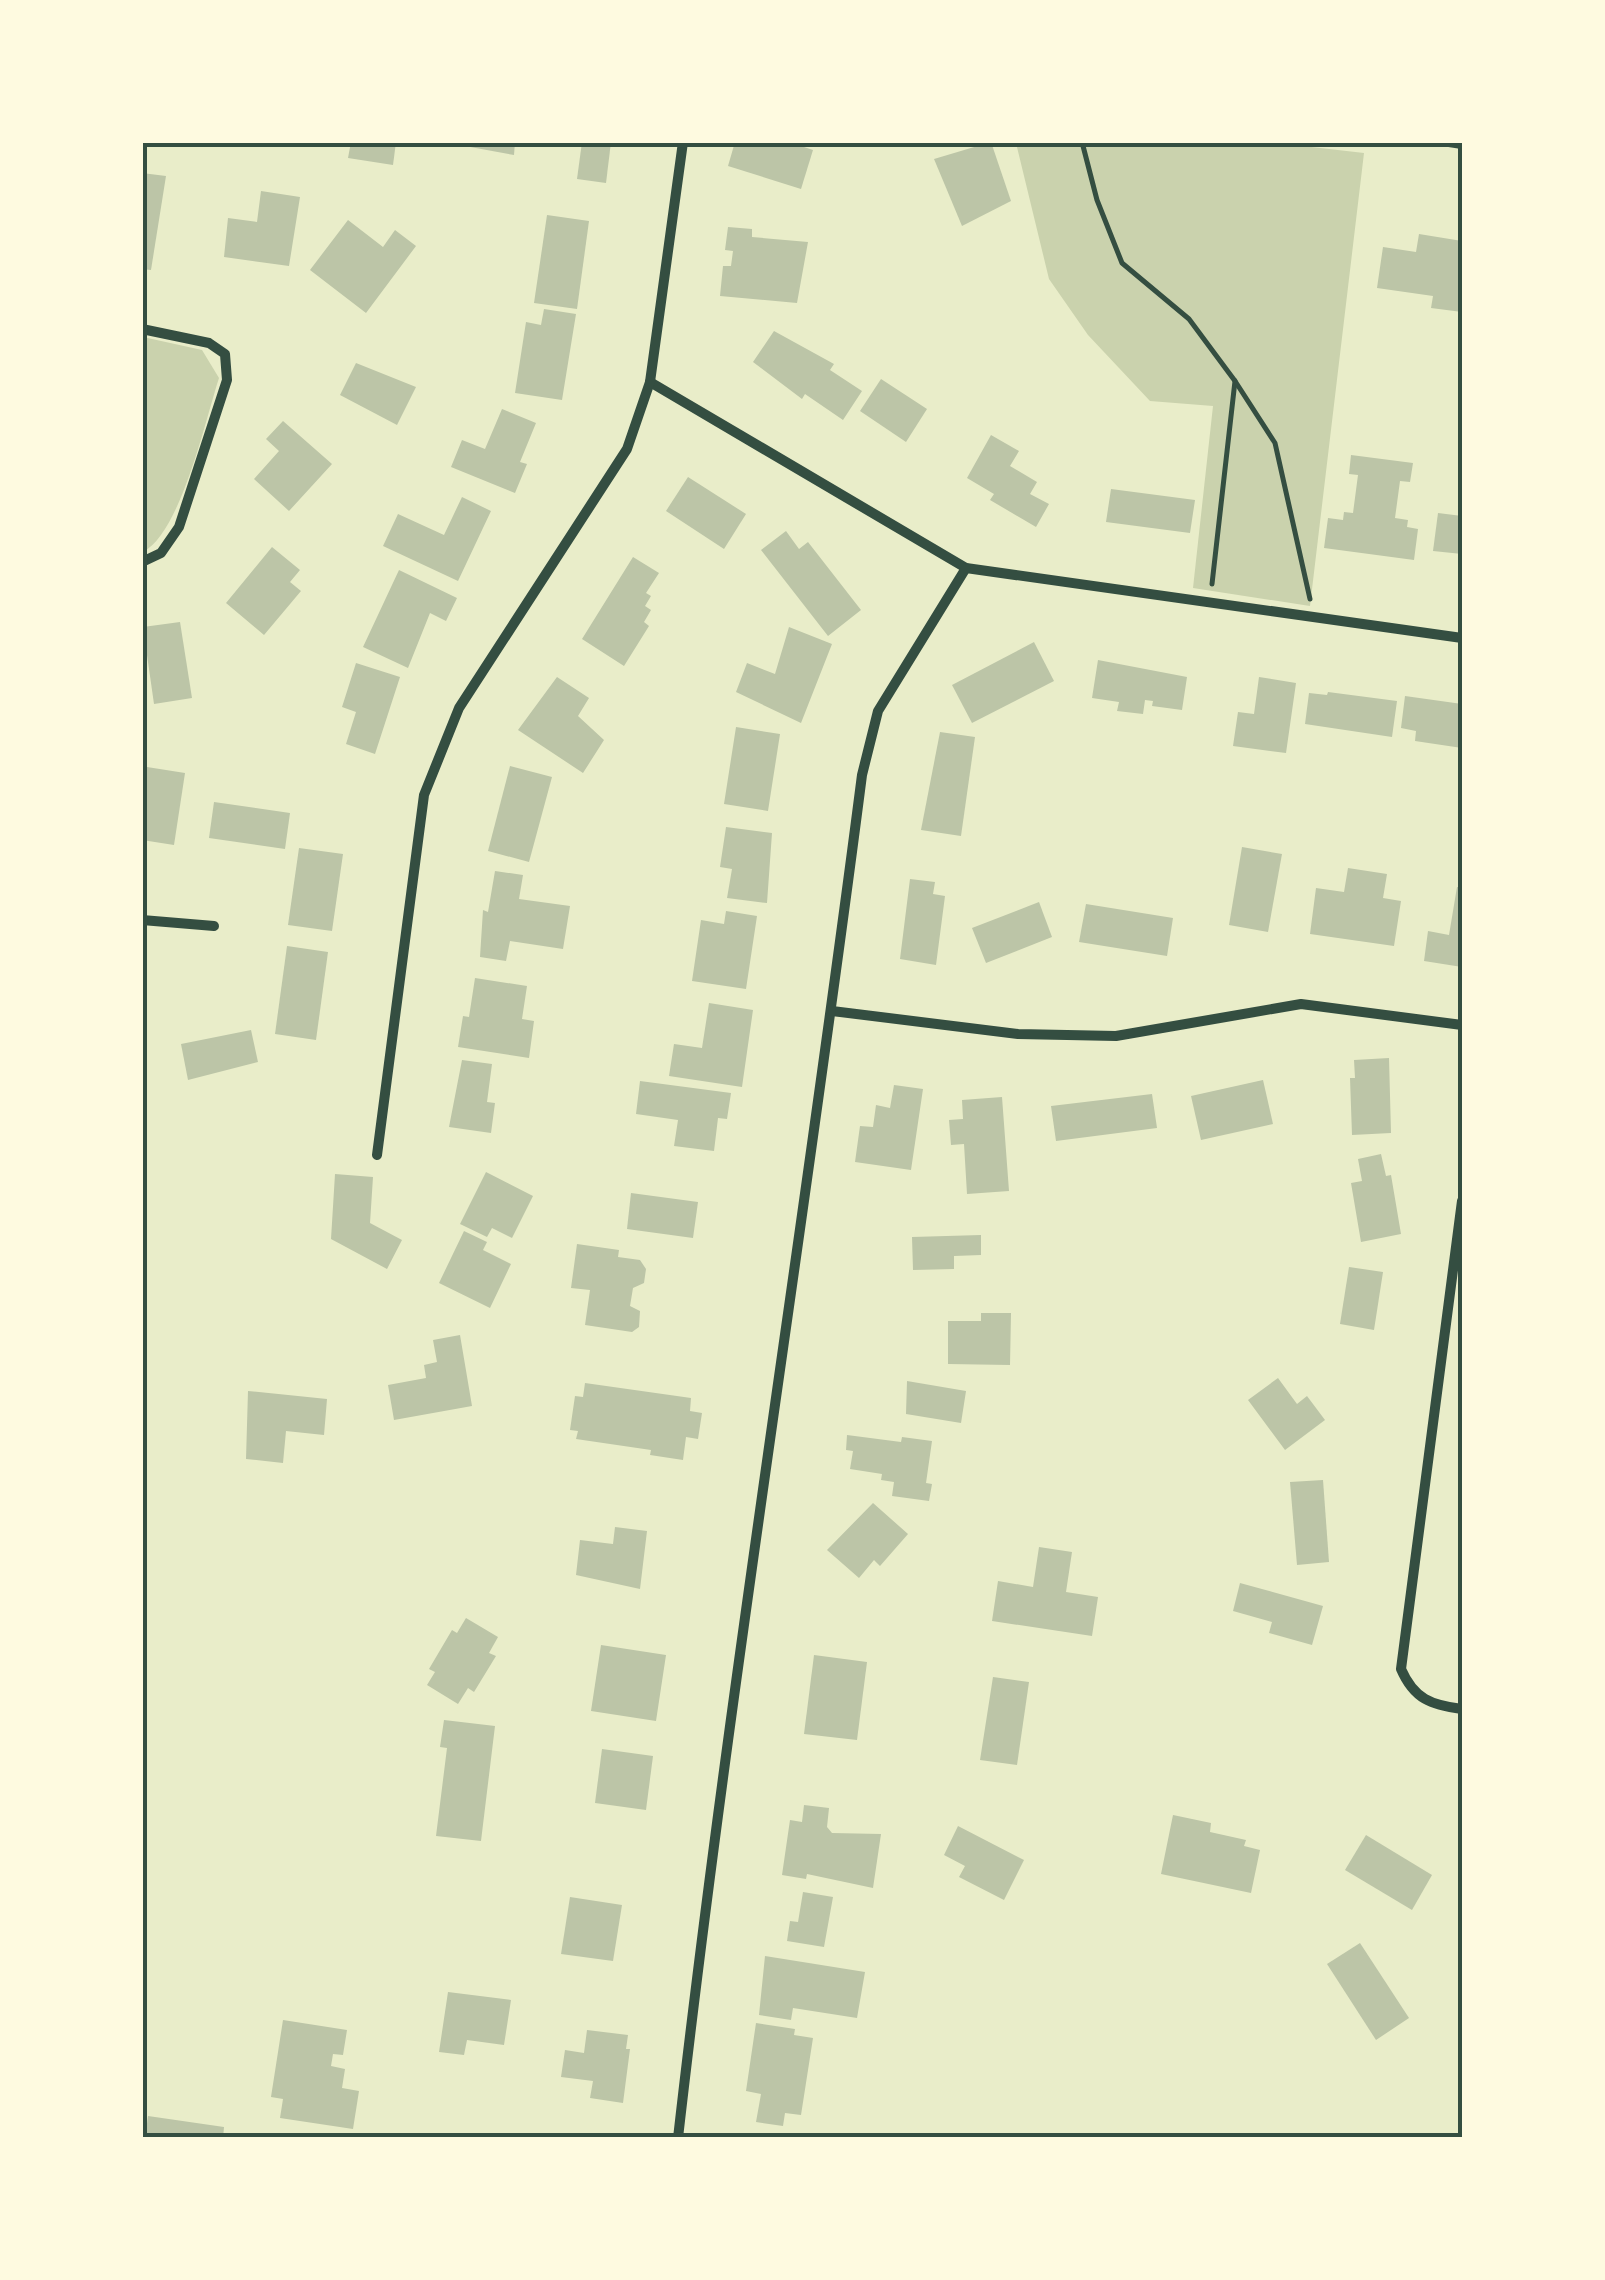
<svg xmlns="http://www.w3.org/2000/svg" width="1605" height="2280" font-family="'Open Sans',sans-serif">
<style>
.green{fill:#cad2ad}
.building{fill:#bcc5a7}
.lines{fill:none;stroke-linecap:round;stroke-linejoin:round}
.path{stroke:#344e41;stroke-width:5}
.minor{stroke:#344e41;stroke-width:10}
.neatline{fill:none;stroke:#344e41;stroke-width:4}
</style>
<rect width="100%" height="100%" fill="#e9edc9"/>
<g class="green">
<path d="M 1268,142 L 1364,153 L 1310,606 L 1193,588 L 1213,406 L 1150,401 L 1088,335 L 1049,279 L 1016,143 Z"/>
<path d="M 143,337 L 202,350 L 219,378 C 205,421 181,532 143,552 Z"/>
</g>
<g class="building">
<path d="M 351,142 L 396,142 L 393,165 L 348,158 Z"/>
<path d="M 443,142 L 515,142 L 514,155 Z"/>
<path d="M 582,142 L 611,142 L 606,183 L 577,179 Z"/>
<path d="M 735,142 L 789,142 L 813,150 L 801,189 L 728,166 Z"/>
<path d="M 991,142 L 1011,201 L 962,226 L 934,159 Z"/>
<path d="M 142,173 L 166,176 L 151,270 L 142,269 Z"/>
<path d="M 261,191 L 300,197 L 289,266 L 224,257 L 228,218 L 257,222 Z"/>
<path d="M 547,215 L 589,221 L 577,309 L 534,303 Z"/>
<path d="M 348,220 L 383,247 L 395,230 L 416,246 L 366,313 L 310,270 Z"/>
<path d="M 728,227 L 752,229 L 752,237 L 808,242 L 797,303 L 720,296 L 723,266 L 731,266 L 733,251 L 725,250 Z"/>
<path d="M 1419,234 L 1462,241 L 1462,312 L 1431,308 L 1433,296 L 1377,288 L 1383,247 L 1416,252 Z"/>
<path d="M 544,309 L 576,314 L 562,400 L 515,393 L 526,322 L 541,325 Z"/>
<path d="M 774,331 L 834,364 L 830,370 L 862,391 L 843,420 L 805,394 L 802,399 L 753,362 Z"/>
<path d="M 356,363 L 416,387 L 397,425 L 340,395 Z"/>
<path d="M 881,379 L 927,409 L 906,442 L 860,411 Z"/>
<path d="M 502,409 L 536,423 L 520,462 L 527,464 L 515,493 L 451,467 L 462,440 L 485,449 Z"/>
<path d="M 283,421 L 332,464 L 289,511 L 254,479 L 279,451 L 266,439 Z"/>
<path d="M 991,435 L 1019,451 L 1010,466 L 1037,482 L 1030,494 L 1049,504 L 1036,527 L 990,500 L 994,494 L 967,478 Z"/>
<path d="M 1351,455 L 1413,463 L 1410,482 L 1400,481 L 1395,518 L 1408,520 L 1407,527 L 1418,529 L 1414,560 L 1324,548 L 1328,518 L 1343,520 L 1344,512 L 1353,513 L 1358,475 L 1349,474 Z"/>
<path d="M 688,477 L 746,514 L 724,549 L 666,511 Z"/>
<path d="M 1111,489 L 1195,500 L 1190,533 L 1106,522 Z"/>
<path d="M 462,497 L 491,511 L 458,581 L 383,546 L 398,514 L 444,535 Z"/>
<path d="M 1438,513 L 1462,516 L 1462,554 L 1433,551 Z"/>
<path d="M 786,531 L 799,549 L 808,542 L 861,610 L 828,636 L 761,550 Z"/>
<path d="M 272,547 L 300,570 L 290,582 L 301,591 L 264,635 L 226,603 Z"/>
<path d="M 633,557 L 659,573 L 646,593 L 651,596 L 645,606 L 651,610 L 644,622 L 649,626 L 624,666 L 582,639 Z"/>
<path d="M 399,570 L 457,598 L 446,621 L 430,613 L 408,668 L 363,647 Z"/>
<path d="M 180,622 L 192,698 L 154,704 L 143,627 Z"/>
<path d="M 789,627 L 832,644 L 801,723 L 736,692 L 747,663 L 775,674 Z"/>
<path d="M 1034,642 L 1054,681 L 972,723 L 952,685 Z"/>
<path d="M 1098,660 L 1187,677 L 1182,710 L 1152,706 L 1153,701 L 1145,700 L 1143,714 L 1117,711 L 1119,702 L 1092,698 Z"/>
<path d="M 356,663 L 400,677 L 375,754 L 346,744 L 356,712 L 342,707 Z"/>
<path d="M 557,677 L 589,698 L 578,716 L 604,740 L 583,773 L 518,730 Z"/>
<path d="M 1259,677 L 1296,683 L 1286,753 L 1233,746 L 1238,712 L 1254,714 Z"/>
<path d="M 1328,692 L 1397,701 L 1392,737 L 1305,724 L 1309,693 L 1327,695 Z"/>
<path d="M 1405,696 L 1462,704 L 1462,748 L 1415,741 L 1416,731 L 1401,728 Z"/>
<path d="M 736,727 L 780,734 L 768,811 L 724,804 Z"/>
<path d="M 940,732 L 975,737 L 961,836 L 921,830 Z"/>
<path d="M 510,766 L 552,777 L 529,862 L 488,851 Z"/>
<path d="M 147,767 L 185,773 L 174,845 L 142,840 Z"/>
<path d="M 214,802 L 290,813 L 285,849 L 209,838 Z"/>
<path d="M 726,827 L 772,833 L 767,903 L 727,898 L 732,869 L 720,867 Z"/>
<path d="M 1242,847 L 1282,854 L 1268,932 L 1229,925 Z"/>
<path d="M 299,848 L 343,854 L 332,931 L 288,925 Z"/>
<path d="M 1348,868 L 1387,874 L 1383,898 L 1401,901 L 1394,946 L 1310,934 L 1316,888 L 1344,892 Z"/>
<path d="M 495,871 L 523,875 L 519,899 L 570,906 L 563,949 L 510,941 L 506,961 L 480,957 L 483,910 L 488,912 Z"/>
<path d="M 910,879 L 935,882 L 933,894 L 945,896 L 936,965 L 900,959 Z"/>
<path d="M 1457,887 L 1462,888 L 1462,967 L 1424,961 L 1428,931 L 1449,935 Z"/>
<path d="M 1039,902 L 1052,937 L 986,963 L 972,928 Z"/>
<path d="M 1086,904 L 1173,918 L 1167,956 L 1079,942 Z"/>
<path d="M 726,911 L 757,916 L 746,989 L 692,981 L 701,920 L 724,924 Z"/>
<path d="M 287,946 L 328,952 L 316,1040 L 275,1034 Z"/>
<path d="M 475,978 L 527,986 L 522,1019 L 534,1021 L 529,1058 L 458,1047 L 463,1016 L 469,1017 Z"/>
<path d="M 709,1003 L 753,1010 L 742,1087 L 669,1076 L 674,1044 L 702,1048 Z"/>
<path d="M 251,1030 L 258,1062 L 188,1080 L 181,1044 Z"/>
<path d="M 1389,1058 L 1391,1133 L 1352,1135 L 1350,1078 L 1355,1078 L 1354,1060 Z"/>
<path d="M 462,1060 L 492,1064 L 487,1102 L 495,1103 L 491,1133 L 449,1127 Z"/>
<path d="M 1263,1080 L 1273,1124 L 1201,1140 L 1191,1096 Z"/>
<path d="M 640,1081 L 731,1093 L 727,1119 L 718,1118 L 714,1151 L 674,1146 L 678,1120 L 636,1114 Z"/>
<path d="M 894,1085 L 923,1089 L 911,1170 L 855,1162 L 860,1126 L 873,1127 L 876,1105 L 890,1108 Z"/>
<path d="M 1152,1094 L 1157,1128 L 1056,1141 L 1051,1106 Z"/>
<path d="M 1002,1097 L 1009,1191 L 967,1194 L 964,1144 L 951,1145 L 949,1120 L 963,1119 L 962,1100 Z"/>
<path d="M 1381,1154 L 1386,1176 L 1391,1175 L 1401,1234 L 1361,1242 L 1351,1183 L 1362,1181 L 1358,1159 Z"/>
<path d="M 486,1172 L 533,1196 L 512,1238 L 492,1228 L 487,1237 L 460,1224 Z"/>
<path d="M 335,1174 L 373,1177 L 370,1223 L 402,1240 L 387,1269 L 331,1239 Z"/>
<path d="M 631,1193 L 698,1202 L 693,1238 L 627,1229 Z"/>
<path d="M 464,1231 L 487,1242 L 483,1250 L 511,1264 L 490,1308 L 439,1283 Z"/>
<path d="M 981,1235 L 981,1255 L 954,1256 L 954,1269 L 913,1270 L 912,1237 Z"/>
<path d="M 577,1244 L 619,1250 L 618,1257 L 640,1260 L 646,1269 L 644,1283 L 633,1288 L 630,1306 L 640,1311 L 639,1327 L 632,1332 L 585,1325 L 590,1290 L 571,1288 Z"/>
<path d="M 1349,1267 L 1383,1272 L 1374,1330 L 1340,1324 Z"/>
<path d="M 981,1313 L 1011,1313 L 1010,1365 L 948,1364 L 948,1321 L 981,1321 Z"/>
<path d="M 460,1335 L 472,1406 L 394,1420 L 388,1385 L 426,1378 L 424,1365 L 437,1362 L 433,1340 Z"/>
<path d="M 1278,1378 L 1297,1404 L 1307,1396 L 1325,1420 L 1285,1450 L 1248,1400 Z"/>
<path d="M 907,1381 L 966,1391 L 961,1423 L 906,1414 Z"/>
<path d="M 585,1383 L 691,1398 L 690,1411 L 702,1413 L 698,1439 L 686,1437 L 683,1460 L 650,1455 L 651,1450 L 576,1439 L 578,1431 L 570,1430 L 575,1396 L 583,1397 Z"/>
<path d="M 248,1391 L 327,1399 L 324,1435 L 286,1431 L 283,1463 L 246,1459 Z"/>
<path d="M 847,1435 L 901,1442 L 902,1437 L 932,1441 L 926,1483 L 932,1484 L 929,1501 L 892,1496 L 894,1482 L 881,1480 L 882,1474 L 850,1469 L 853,1451 L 846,1450 Z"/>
<path d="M 1323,1480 L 1329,1562 L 1297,1565 L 1290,1482 Z"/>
<path d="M 873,1503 L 908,1534 L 880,1566 L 874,1560 L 859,1578 L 827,1550 Z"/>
<path d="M 615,1527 L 647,1531 L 640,1589 L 576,1575 L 580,1540 L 613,1544 Z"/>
<path d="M 1039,1547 L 1072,1552 L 1066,1592 L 1098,1597 L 1092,1636 L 992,1621 L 998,1581 L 1033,1587 Z"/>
<path d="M 1240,1583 L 1323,1606 L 1312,1645 L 1269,1633 L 1272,1622 L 1233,1611 Z"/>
<path d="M 466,1618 L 498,1637 L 489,1653 L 496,1656 L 474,1692 L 468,1688 L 458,1704 L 427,1685 L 435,1672 L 429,1669 L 452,1630 L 457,1633 Z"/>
<path d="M 601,1645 L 666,1655 L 656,1721 L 591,1711 Z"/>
<path d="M 814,1655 L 867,1662 L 857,1740 L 804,1734 Z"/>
<path d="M 993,1677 L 1029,1682 L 1017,1765 L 980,1760 Z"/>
<path d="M 444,1720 L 495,1726 L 481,1841 L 436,1836 L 447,1748 L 440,1747 Z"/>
<path d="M 602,1749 L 653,1756 L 646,1810 L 595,1803 Z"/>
<path d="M 804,1805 L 829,1808 L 827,1827 L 832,1833 L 881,1834 L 873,1888 L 807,1874 L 806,1879 L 782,1875 L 790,1820 L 802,1822 Z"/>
<path d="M 1173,1815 L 1211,1823 L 1210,1832 L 1246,1840 L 1244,1846 L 1260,1850 L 1251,1893 L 1161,1874 Z"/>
<path d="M 958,1826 L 1024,1860 L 1004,1900 L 959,1877 L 965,1866 L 944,1855 Z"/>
<path d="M 1366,1835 L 1432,1875 L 1412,1910 L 1345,1870 Z"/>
<path d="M 803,1892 L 833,1897 L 824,1947 L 787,1941 L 790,1921 L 798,1922 Z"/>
<path d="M 570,1897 L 622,1905 L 613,1961 L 561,1954 Z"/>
<path d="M 1360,1943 L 1409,2018 L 1376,2040 L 1327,1964 Z"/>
<path d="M 765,1956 L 865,1972 L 857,2018 L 793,2008 L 791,2020 L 759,2015 Z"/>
<path d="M 448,1992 L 511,2000 L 504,2045 L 467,2040 L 464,2055 L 439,2052 Z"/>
<path d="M 283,2020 L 347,2030 L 343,2055 L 333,2054 L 331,2066 L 345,2069 L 342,2088 L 359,2091 L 353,2129 L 280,2118 L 283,2099 L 271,2097 Z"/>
<path d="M 756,2023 L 795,2029 L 794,2035 L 813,2038 L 801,2115 L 785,2113 L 783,2126 L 756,2122 L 761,2094 L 746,2091 Z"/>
<path d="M 587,2030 L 628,2035 L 626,2049 L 630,2049 L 623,2103 L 590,2098 L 593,2081 L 561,2077 L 565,2050 L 584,2053 Z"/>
<path d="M 148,2116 L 224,2127 L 223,2138 L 145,2138 Z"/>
</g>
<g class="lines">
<g class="path">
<path d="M 1082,142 L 1097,200 L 1122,263 L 1189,319 L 1235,381 L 1212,584"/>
<path d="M 1235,381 L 1275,443 L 1310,599"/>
</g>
<g class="minor">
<path d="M 1449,142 L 1462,144"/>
<path d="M 142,329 L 209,343 L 225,354 L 227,380 L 179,527 L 161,553 L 142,562"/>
<path d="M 650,382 L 966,568 L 1462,638"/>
<path d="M 142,920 L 214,926"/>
<path d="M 832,1011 L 1018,1034 L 1116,1036 L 1301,1004 L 1462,1025"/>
<path d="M 377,1155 L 424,795 L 459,708 L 627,449 L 650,382 L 683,142"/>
<path d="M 1462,1201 L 1401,1669 C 1414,1699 1431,1705 1462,1709"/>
<path d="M 678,2138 C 730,1682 804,1229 862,775 L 878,711 L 966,568"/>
</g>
</g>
<rect width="1605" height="2280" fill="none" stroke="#fefae0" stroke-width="290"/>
<rect x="145" y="145" width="1315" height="1990" class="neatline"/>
</svg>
